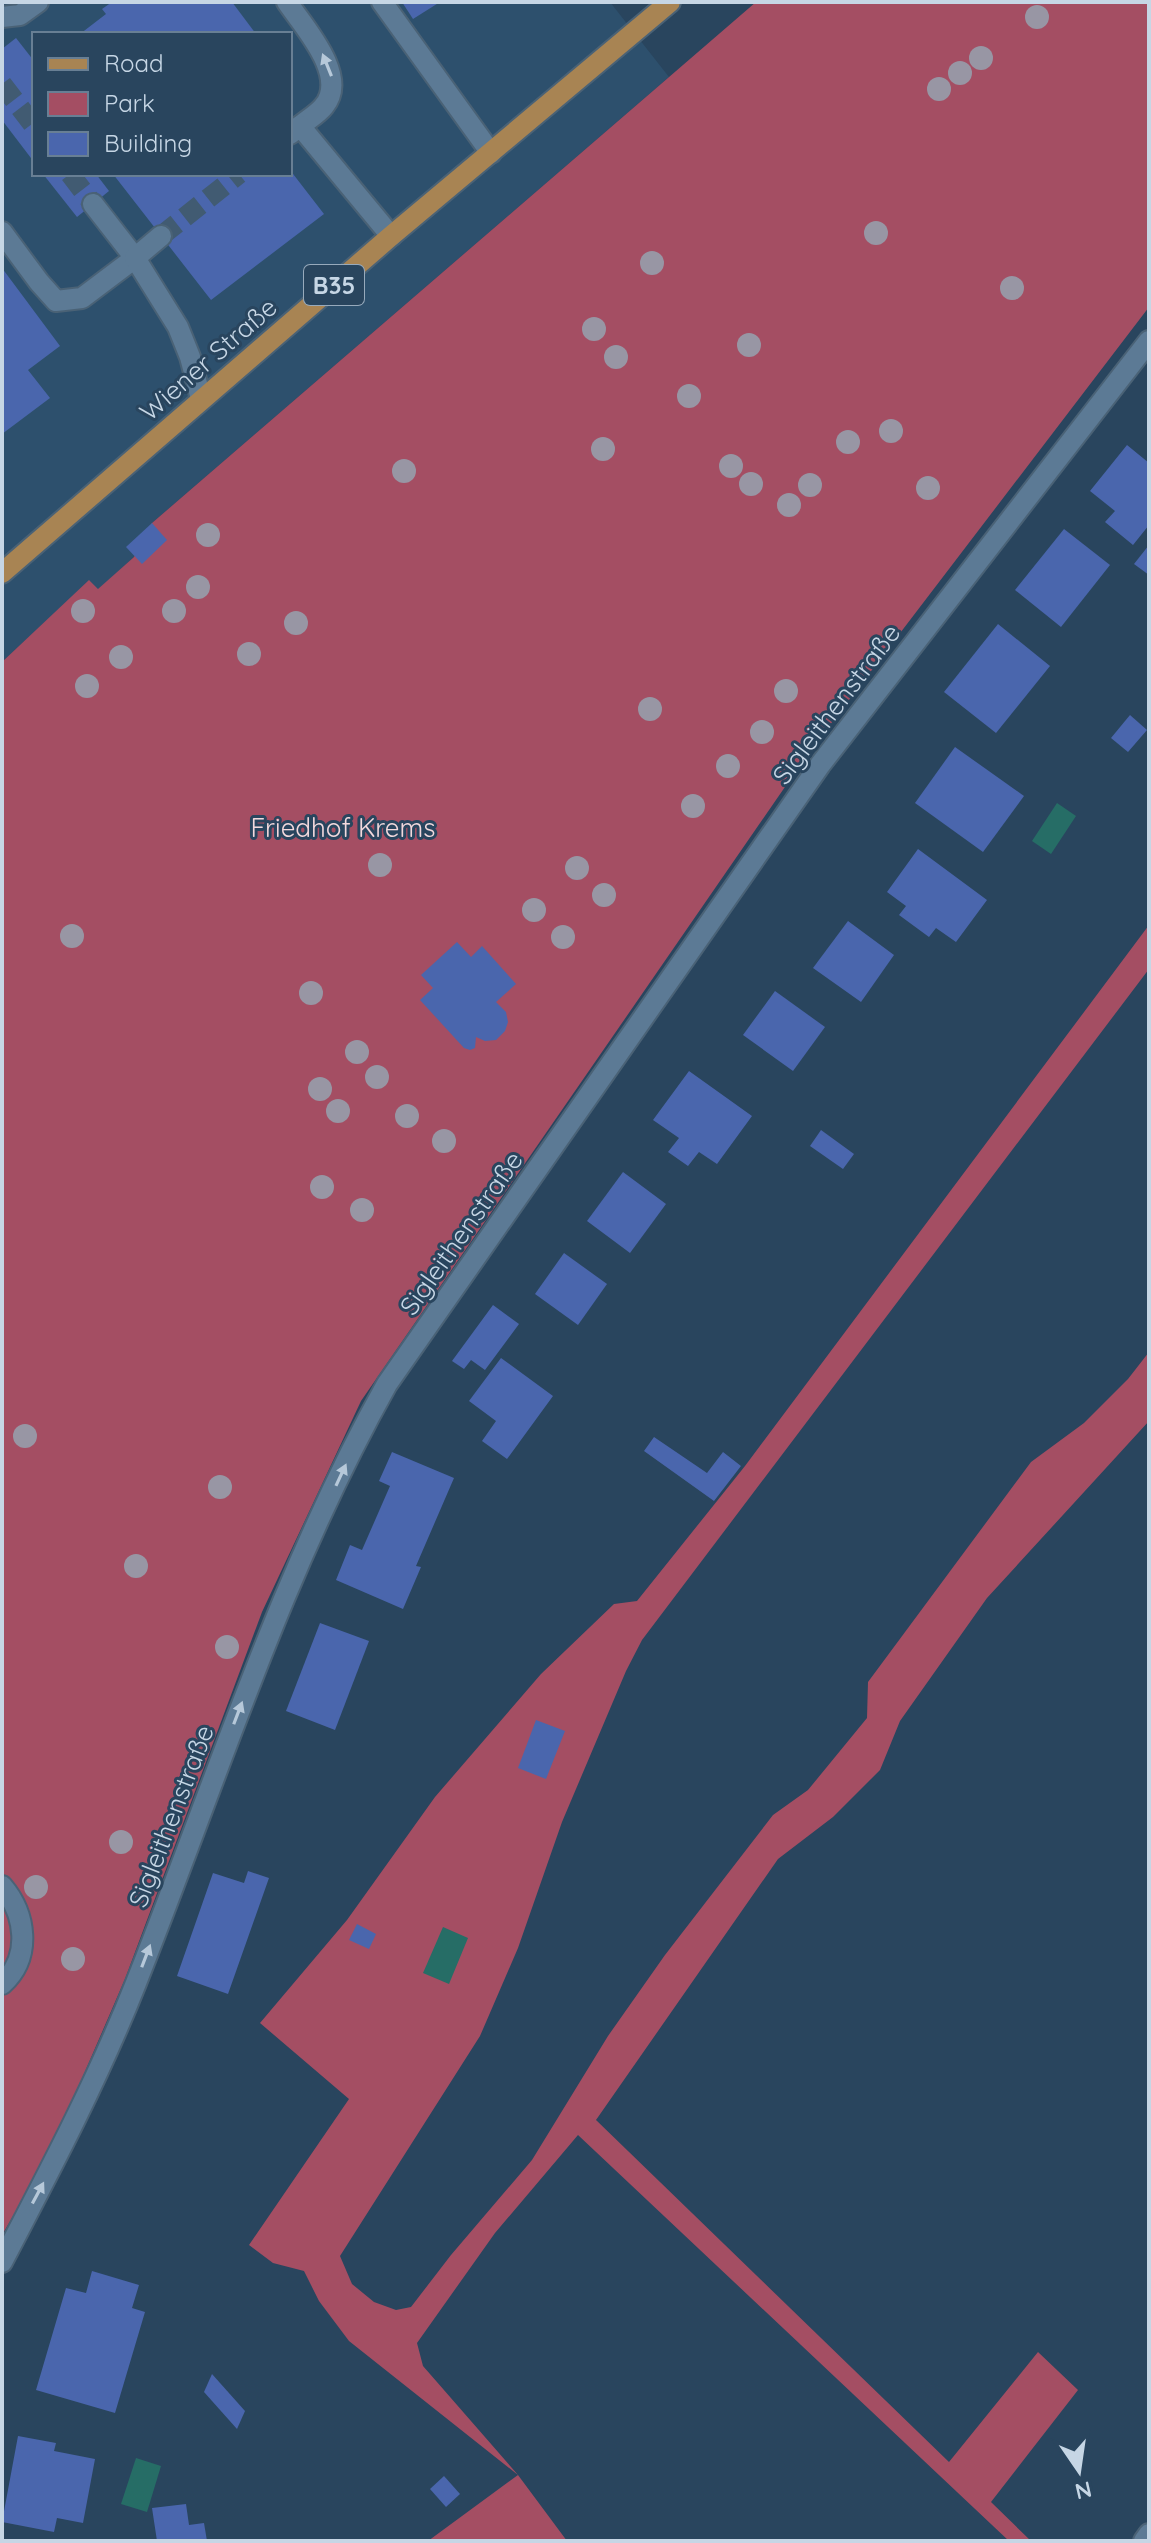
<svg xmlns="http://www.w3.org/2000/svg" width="1151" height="2543" font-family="Quicksand,sans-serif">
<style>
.built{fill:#2d506d;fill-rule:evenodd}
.green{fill:#a44e63}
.water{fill:#266d66}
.building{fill:#4a66ad}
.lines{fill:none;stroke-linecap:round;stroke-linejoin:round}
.minor-tunnel{stroke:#415b72;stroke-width:20;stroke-dasharray:20 10;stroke-linecap:butt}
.minor-casing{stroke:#4a6276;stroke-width:24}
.major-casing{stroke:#4a6276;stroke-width:24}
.minor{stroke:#5c7a95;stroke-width:20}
.major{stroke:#a88453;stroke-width:20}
.tree{fill:#9896a4}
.oneway{fill:#b6c8d9}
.labels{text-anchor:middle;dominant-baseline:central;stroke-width:6;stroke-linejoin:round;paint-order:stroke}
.shield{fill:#29455e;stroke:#97aabc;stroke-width:2}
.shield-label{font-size:24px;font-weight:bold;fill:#c6d6e5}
.street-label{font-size:26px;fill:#c6d6e5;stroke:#29455e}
.park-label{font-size:26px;fill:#f3d9dd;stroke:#29455e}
</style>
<rect width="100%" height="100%" fill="#29455e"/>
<path class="built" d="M 2,2 L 610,2 L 669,77 L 152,523 L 135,556 L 98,590 L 89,581 L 2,662 ZM 34,34 L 290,34 L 290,174 L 34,174 Z"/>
<g class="green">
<path d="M 756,2 L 1149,2 L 1149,307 L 807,755 L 361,1401 L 262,1612 L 125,1979 L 71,2104 L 32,2184 L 2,2235 L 2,662 L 89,580 L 98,589 L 134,557 L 152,523 Z"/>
<path d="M 1149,925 L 1149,969 L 642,1640 L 626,1671 L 562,1822 L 518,1948 L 480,2036 L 340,2256 L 352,2284 L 374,2302 L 396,2310 L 411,2307 L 451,2255 L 532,2160 L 608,2036 L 665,1955 L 773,1815 L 808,1790 L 867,1718 L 868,1682 L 1031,1462 L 1084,1423 L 1128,1379 L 1149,1352 L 1149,1421 L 987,1598 L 900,1721 L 880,1770 L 833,1817 L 778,1859 L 596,2120 L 949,2462 L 1038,2352 L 1078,2390 L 991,2502 L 1031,2541 L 1009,2541 L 578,2135 L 495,2233 L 417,2343 L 423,2366 L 518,2475 L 567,2541 L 428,2541 L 518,2475 L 349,2341 L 319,2301 L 304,2271 L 273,2263 L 249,2245 L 349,2099 L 260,2023 L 347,1920 L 435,1797 L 541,1674 L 614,1604 L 637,1601 L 745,1466 Z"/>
</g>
<g class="water">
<path d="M 1057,803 L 1076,816 L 1051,854 L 1032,841 Z"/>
<path d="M 443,1927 L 468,1938 L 449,1984 L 423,1973 Z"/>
<path d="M 136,2458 L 161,2466 L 147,2512 L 121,2504 Z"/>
</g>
<g class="building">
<path d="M 112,2 L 232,2 L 256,34 L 80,34 L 106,14 L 102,9 Z"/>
<path d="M 402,2 L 440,2 L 413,19 Z"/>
<path d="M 16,38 L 34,61 L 34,162 L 2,120 L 2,49 Z"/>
<path d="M 290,170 L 324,214 L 211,300 L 113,174 L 290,174 Z"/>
<path d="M 43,174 L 96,174 L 109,191 L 77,217 Z"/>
<path d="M 2,268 L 60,346 L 28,370 L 50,398 L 2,434 Z"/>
<path d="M 1127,445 L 1149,463 L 1149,525 L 1133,545 L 1105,522 L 1115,511 L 1090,491 Z"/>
<path d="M 152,523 L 167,540 L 142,564 L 126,547 Z"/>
<path d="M 1064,529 L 1110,565 L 1061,627 L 1015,590 Z"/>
<path d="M 1149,545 L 1149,575 L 1134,564 Z"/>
<path d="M 998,624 L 1050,666 L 996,733 L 944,692 Z"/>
<path d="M 1130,715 L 1147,730 L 1128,752 L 1111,738 Z"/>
<path d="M 955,747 L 1024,796 L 983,852 L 915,803 Z"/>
<path d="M 918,849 L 987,900 L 956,942 L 936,928 L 929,937 L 899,915 L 906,906 L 887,892 Z"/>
<path d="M 848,921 L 894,955 L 861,1002 L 813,968 Z"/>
<path d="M 457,942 L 471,957 L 482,946 L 516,984 L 496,1002 L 506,1012 L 508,1022 L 505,1031 L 496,1040 L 485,1041 L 476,1037 L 475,1048 L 470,1050 L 464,1048 L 420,1000 L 433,988 L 421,975 Z"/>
<path d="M 775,991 L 825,1027 L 793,1071 L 743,1035 Z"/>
<path d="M 689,1071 L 752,1116 L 717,1164 L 699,1152 L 688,1166 L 668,1152 L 679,1138 L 653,1120 Z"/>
<path d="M 821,1130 L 854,1154 L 843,1169 L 810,1146 Z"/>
<path d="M 623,1172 L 666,1204 L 630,1253 L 587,1221 Z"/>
<path d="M 564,1253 L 607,1284 L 578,1325 L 535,1294 Z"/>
<path d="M 493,1305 L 519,1324 L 485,1370 L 471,1360 L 464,1369 L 452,1361 Z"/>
<path d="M 501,1358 L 553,1396 L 507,1459 L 482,1441 L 496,1421 L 469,1401 Z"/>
<path d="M 654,1437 L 707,1473 L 723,1452 L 741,1466 L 714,1501 L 644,1451 Z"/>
<path d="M 392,1452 L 454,1478 L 416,1566 L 421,1567 L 403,1609 L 336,1580 L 350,1545 L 362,1550 L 390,1486 L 379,1481 Z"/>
<path d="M 320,1623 L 369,1641 L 335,1730 L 286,1711 Z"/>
<path d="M 536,1720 L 565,1731 L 546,1779 L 518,1768 Z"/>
<path d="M 248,1871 L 269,1878 L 228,1994 L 177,1976 L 213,1873 L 244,1883 Z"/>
<path d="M 357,1924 L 376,1934 L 369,1949 L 349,1940 Z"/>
<path d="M 92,2271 L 139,2285 L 132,2308 L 145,2312 L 115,2413 L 36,2390 L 66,2288 L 86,2293 Z"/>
<path d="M 212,2374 L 245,2411 L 237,2429 L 204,2392 Z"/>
<path d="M 18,2436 L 56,2443 L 54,2451 L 95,2459 L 83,2523 L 57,2518 L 54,2532 L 2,2522 Z"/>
<path d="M 444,2476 L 460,2494 L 446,2507 L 430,2489 Z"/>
<path d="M 186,2504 L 189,2525 L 204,2523 L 207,2541 L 157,2541 L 152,2508 Z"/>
</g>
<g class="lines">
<g class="minor-tunnel">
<path d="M 2,84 L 34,126"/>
<path d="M 70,174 L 93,204"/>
<path d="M 161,236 L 239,174"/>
</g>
<defs>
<g id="minor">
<path d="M 287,2 C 304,27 349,76 324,106 C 318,114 307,120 300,126"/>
<path d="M 382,2 L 491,153"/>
<path d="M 2,17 L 20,15 L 38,2"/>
<path d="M 290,134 L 300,126 L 391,236"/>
<path d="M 2,232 L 39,282 L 56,301 L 82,298 L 135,258 L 93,204"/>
<path d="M 161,236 L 135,258 L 178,327 L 190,357 L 201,399"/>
<path d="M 2,1886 C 26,1914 32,1957 2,1984"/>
<path d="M 2,2262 C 50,2170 98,2079 136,1983 C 216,1782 281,1573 387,1384 L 820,765 L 1149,341"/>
<path d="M 1144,2541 L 1149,2534"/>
</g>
<path id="major" d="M 2,573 L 391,236 L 670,2"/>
</defs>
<use href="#minor" class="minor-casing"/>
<use href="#major" class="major-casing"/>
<use href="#minor" class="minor"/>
<use href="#major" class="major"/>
</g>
<g class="tree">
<circle cx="1037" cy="17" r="12"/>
<circle cx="981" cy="58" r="12"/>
<circle cx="960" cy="73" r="12"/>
<circle cx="939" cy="89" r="12"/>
<circle cx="876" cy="233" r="12"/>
<circle cx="652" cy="263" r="12"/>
<circle cx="1012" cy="288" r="12"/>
<circle cx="594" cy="329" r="12"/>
<circle cx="749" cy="345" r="12"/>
<circle cx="616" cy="357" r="12"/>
<circle cx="689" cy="396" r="12"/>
<circle cx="891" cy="431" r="12"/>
<circle cx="848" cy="442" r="12"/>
<circle cx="603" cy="449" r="12"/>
<circle cx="731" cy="466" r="12"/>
<circle cx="404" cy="471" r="12"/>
<circle cx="751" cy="484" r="12"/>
<circle cx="810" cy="485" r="12"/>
<circle cx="928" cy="488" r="12"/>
<circle cx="789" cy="505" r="12"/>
<circle cx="208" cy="535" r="12"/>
<circle cx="198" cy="587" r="12"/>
<circle cx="83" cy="611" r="12"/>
<circle cx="174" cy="611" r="12"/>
<circle cx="296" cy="623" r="12"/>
<circle cx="249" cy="654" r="12"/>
<circle cx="121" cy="657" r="12"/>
<circle cx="87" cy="686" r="12"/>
<circle cx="786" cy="691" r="12"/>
<circle cx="650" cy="709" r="12"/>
<circle cx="762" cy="732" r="12"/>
<circle cx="728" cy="766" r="12"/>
<circle cx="693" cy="806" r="12"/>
<circle cx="380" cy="865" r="12"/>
<circle cx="577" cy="868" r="12"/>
<circle cx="604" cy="895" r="12"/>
<circle cx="534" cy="910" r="12"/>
<circle cx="72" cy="936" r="12"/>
<circle cx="563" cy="937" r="12"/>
<circle cx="311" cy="993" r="12"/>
<circle cx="357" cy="1052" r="12"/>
<circle cx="377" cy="1077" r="12"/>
<circle cx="320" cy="1089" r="12"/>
<circle cx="338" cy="1111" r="12"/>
<circle cx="407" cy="1116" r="12"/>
<circle cx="444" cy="1141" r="12"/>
<circle cx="322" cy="1187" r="12"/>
<circle cx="362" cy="1210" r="12"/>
<circle cx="25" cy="1436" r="12"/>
<circle cx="220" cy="1487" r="12"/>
<circle cx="136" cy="1566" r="12"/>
<circle cx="227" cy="1647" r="12"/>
<circle cx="121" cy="1842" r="12"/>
<circle cx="36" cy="1887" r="12"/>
<circle cx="73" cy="1959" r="12"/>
</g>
<defs><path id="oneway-solid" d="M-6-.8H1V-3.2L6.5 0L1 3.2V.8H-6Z" transform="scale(2)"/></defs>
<g class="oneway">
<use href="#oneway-solid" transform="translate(327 65) rotate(-112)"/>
<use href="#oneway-solid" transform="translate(341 1475) rotate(-65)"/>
<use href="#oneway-solid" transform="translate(238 1713) rotate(-69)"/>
<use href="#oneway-solid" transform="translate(146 1956) rotate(-69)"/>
<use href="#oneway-solid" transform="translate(38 2193) rotate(-62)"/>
</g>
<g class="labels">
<rect class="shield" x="304" y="265" width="60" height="40" rx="6"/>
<g class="shield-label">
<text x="334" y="285">B35</text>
</g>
<g class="street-label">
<text transform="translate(208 359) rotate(-41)">Wiener Straße</text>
<text transform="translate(836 704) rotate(-53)">Sigleithenstraße</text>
<text transform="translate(461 1233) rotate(-55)">Sigleithenstraße</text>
<text transform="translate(171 1816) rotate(-69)">Sigleithenstraße</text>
</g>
<g class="park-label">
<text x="343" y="827">Friedhof Krems</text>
</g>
</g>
<rect width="1151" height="2543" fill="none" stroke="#c6d6e5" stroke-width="8"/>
<rect x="32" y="32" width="260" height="144" fill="#29455e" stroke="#687f94" stroke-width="2"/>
<rect x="48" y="58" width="40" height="12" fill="#a88453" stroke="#687f94" stroke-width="2"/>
<text x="104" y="72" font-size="24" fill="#c6d6e5">Road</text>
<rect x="48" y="92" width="40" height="24" fill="#a44e63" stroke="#687f94" stroke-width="2"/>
<text x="104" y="112" font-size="24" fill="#c6d6e5">Park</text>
<rect x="48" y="132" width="40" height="24" fill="#4a66ad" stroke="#687f94" stroke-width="2"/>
<text x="104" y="152" font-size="24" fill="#c6d6e5">Building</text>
<g transform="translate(1079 2471) rotate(167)" stroke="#29455e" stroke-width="6" paint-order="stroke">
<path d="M0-6L14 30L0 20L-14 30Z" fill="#c6d6e5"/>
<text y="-12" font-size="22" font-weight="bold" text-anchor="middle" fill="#c6d6e5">N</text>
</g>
</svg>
